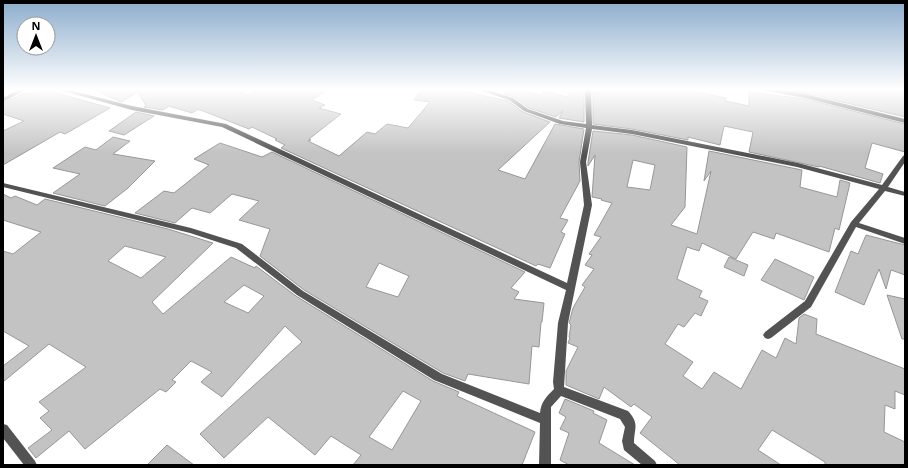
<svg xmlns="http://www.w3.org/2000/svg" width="908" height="468" font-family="'Noto Sans',sans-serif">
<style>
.building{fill:#c3c3c3;stroke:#979797;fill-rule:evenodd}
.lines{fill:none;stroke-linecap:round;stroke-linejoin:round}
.minor{fill:#535353;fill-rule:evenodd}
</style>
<rect width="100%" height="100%" fill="#fff"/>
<g class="building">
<path d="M 42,89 L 110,108 L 65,134 L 60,132 L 3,165 L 3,131 L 24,121 L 3,114 L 3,103 L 24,93 L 31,94 Z"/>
<path d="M 93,89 L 233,89 L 248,95 L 261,89 L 329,89 L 312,100 L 325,105 L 319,108 L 341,114 L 309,139 L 311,140 L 308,141 L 339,156 L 367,132 L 375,134 L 387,124 L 408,128 L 430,102 L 414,100 L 422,89 L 453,91 L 454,89 L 508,101 L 523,112 L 550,122 L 498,170 L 525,179 L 555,124 L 584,129 L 579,162 L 580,181 L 560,218 L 568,220 L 561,232 L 565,234 L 550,268 L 538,264 L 536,266 L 281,148 L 285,145 L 275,140 L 277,139 L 252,127 L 249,129 L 198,109 L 192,113 L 169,106 L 163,110 L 144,107 L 146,106 L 138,92 L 121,102 Z"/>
<path d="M 508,89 L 515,89 L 541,95 L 544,91 L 567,97 L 572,89 L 584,90 L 584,122 L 559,118 L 563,111 L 556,117 L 529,108 L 514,97 L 504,94 Z"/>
<path d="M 601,89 L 682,89 L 726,98 L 725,101 L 749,106 L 749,92 L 805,99 L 905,124 L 905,152 L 872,143 L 865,168 L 883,174 L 880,183 L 819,166 L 819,167 L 749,152 L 753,132 L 724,126 L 720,145 L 688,137 L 688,140 L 632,129 L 593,124 L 593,92 L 600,93 Z"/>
<path d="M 784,89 L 894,89 L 905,92 L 905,117 L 805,93 Z"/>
<path d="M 136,112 L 154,116 L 124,135 L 109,131 Z"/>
<path d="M 593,131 L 632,135 L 687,147 L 685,207 L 671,225 L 697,234 L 711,171 L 704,181 L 709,151 L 802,170 L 800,187 L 837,197 L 840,180 L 850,183 L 839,230 L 835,228 L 829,252 L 776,233 L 774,239 L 753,232 L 736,259 L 702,243 L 699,251 L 687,247 L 677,279 L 702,291 L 699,297 L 708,301 L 701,316 L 695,313 L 684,327 L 678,324 L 665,344 L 693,362 L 683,376 L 702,389 L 714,372 L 741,389 L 762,350 L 776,358 L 785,338 L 796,344 L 799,318 L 804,314 L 817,319 L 816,334 L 905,369 L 905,395 L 895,391 L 895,409 L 885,405 L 884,432 L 905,442 L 905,465 L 825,465 L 825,462 L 772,430 L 758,450 L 781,465 L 680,465 L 640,433 L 652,417 L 634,404 L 631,407 L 604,387 L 599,399 L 566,385 L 566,371 L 578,347 L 568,343 L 570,338 L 569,337 L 571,325 L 569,323 L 573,308 L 585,287 L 582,285 L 594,269 L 585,265 L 592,255 L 589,254 L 601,237 L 594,235 L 612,203 L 601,200 L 602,199 L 592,197 L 595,155 L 588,166 L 588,162 ZM 633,160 L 655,165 L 650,190 L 627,187 Z"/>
<path d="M 113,137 L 130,141 L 113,154 L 155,161 L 128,188 L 105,206 L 53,193 L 80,174 L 53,168 L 85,147 L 96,150 Z"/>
<path d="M 220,143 L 262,157 L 272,152 L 525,272 L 511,288 L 519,292 L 514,299 L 544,303 L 542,322 L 541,322 L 539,347 L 532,346 L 529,384 L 468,374 L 465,381 L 443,373 L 304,290 L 260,256 L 270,229 L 239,220 L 259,201 L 232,194 L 210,213 L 192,208 L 175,223 L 135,213 L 164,191 L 174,193 L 209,165 L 194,159 ZM 379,263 L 409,276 L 398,297 L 366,287 Z"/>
<path d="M 3,194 L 11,198 L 15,196 L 37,205 L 45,199 L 168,229 L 213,243 L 152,302 L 163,314 L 231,257 L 255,268 L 256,266 L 296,296 L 433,381 L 459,392 L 457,396 L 535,432 L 522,465 L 353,465 L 361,455 L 331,436 L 315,455 L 268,417 L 224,458 L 200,434 L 302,342 L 285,326 L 222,397 L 201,382 L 212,372 L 191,361 L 172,380 L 176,382 L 166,392 L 160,389 L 85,449 L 69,431 L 36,458 L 28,448 L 52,430 L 40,418 L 49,411 L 39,402 L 86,367 L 49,344 L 3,382 L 3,366 L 29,346 L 3,331 L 3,251 L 13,254 L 41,232 L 3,220 ZM 125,246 L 166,257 L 141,278 L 108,261 ZM 244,285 L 264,296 L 248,313 L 224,302 ZM 403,391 L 421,401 L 392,450 L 369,437 Z"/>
<path d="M 866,235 L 905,245 L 905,275 L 891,270 L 886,289 L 879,269 L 864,305 L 835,292 L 851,251 L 858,254 Z"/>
<path d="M 729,257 L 748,265 L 744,276 L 724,267 Z"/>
<path d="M 775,259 L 814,277 L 804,300 L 761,280 Z"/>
<path d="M 887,295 L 905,299 L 905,339 L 902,339 Z"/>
<path d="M 565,399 L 594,411 L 593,413 L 607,420 L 599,443 L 635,465 L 569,465 L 560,460 L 569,433 L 560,429 L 566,417 L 559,413 Z"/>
<path d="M 167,445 L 194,465 L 147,465 Z"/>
</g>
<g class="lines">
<g class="minor">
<path d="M 20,89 L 27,89 L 3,102 L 3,98 Z"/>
<path d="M 56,89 L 65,89 L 132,106 L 226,124 L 567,283 L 584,205 L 580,162 L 586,128 L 560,124 L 524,111 L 509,100 L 476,89 L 485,89 L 513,98 L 528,109 L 563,121 L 586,124 L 585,89 L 591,89 L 592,125 L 632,130 L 798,163 L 882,185 L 903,156 L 905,155 L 905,162 L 888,187 L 905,192 L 905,196 L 885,191 L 859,223 L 905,238 L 905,244 L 856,227 L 811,307 L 771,338 L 768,339 L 765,338 L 763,335 L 765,332 L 805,301 L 851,222 L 879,189 L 797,167 L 632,134 L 592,129 L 586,162 L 592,205 L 568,323 L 564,387 L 628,411 C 640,424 634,428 634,443 L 655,461 L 657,465 L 642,465 L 624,450 L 622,441 L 625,427 L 620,419 L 561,396 L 551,407 L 551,465 L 539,465 L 540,423 L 434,380 L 297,295 L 236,248 L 190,233 L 3,187 L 3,183 L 191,228 L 242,244 L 303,291 L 442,374 L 540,413 C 541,402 546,397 554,389 L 553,382 L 558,323 L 566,290 L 222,127 L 132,110 Z"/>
<path d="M 764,89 L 776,89 L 805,94 L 905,119 L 905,123 L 805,98 L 767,91 Z"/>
<path d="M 3,424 L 7,425 L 35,461 L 37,465 L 24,465 L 3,438 Z"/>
</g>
</g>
<linearGradient id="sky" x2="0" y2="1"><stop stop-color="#8baccc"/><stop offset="0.58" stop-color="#fff"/><stop offset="1" stop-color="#fff" stop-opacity="0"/></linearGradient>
<rect width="908" height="154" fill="url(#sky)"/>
<rect width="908" height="468" fill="none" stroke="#000000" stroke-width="8"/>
<g transform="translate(36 36)"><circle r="19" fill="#ffffff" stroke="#999999"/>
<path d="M0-3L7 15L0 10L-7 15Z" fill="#000000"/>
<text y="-6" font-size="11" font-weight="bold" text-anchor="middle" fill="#000000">N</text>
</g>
</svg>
